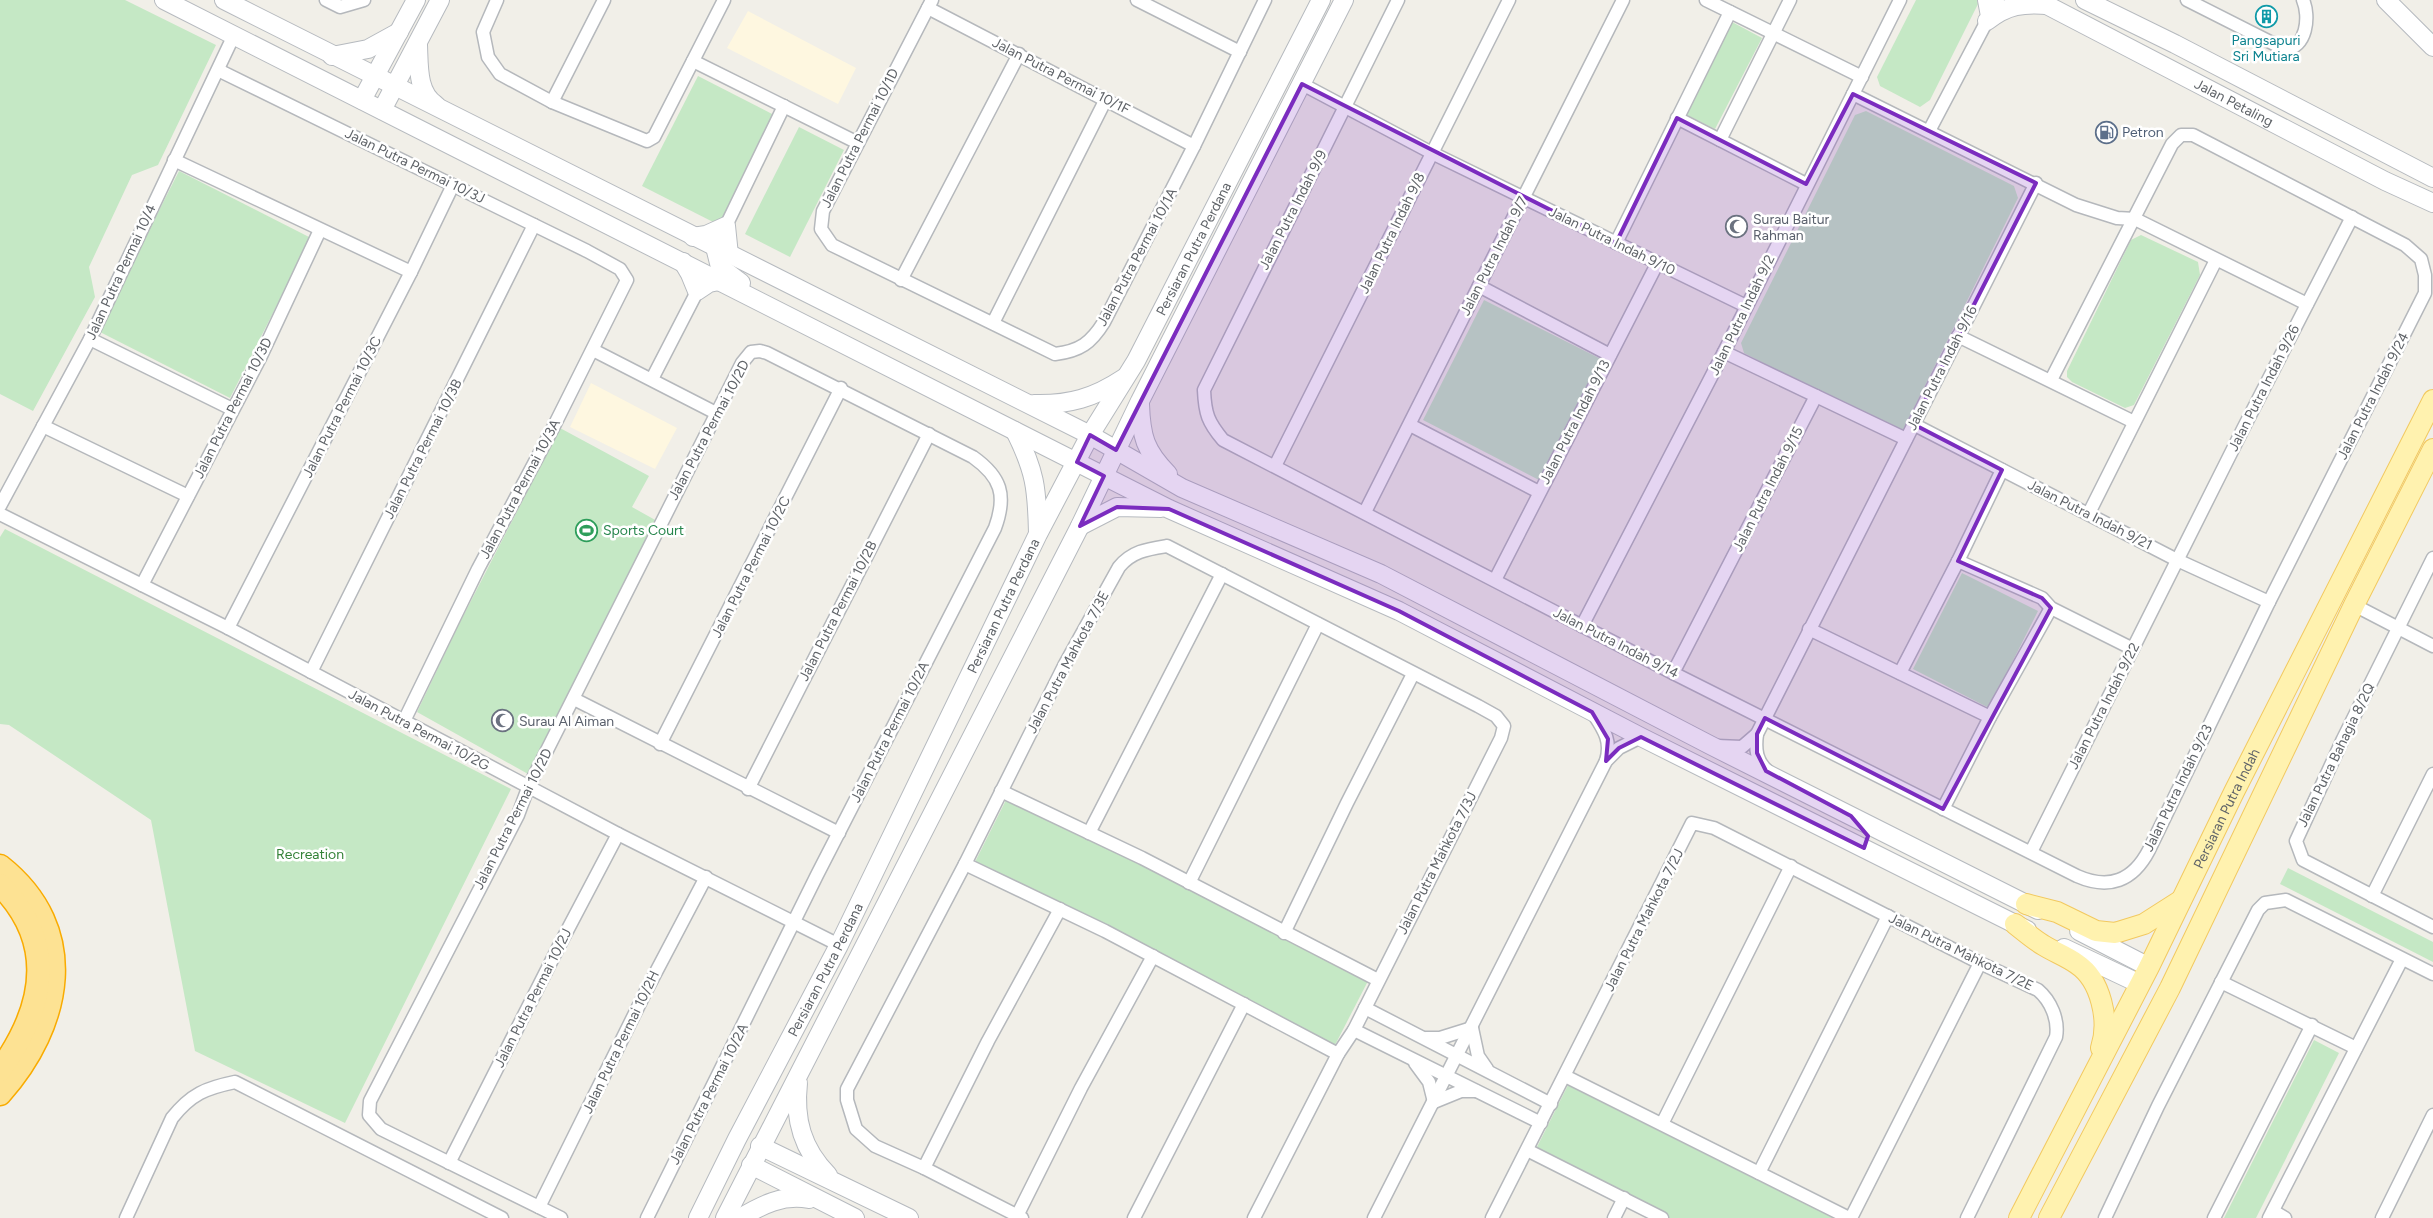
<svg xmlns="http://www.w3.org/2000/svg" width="2433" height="1218" font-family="Figtree,sans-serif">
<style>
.commercial{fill:#fef7e0}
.green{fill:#c5e8c5}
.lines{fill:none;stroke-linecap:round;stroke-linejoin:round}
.street-casing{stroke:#b5b8bc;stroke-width:15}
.secondary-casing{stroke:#b6babf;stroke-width:20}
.primary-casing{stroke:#f2c960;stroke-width:22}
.highway-casing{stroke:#f9ab00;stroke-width:25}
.street{stroke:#fff;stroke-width:12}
.secondary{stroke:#fff;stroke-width:18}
.primary{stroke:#fff2af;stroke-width:20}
.highway{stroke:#fde293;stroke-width:22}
.marked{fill:#7b2cbf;fill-opacity:0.2;stroke:#7b2cbf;stroke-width:4;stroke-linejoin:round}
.labels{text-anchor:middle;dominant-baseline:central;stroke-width:5;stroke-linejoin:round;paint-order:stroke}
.culture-label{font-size:14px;fill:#0d838f;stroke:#fff}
.street-label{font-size:14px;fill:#5f6368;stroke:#fff}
.service-label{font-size:14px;fill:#4e5e75;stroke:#fff;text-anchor:start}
.worship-label{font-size:14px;fill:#5b616d;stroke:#fff;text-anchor:start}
.leisure-label{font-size:14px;fill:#27864d;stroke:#fff;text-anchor:start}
.park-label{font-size:14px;fill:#348238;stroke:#fff}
</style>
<rect width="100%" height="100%" fill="#f1efe8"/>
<g class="commercial">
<path d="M 748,11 L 856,68 L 838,104 L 727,48 Z"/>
<path d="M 591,383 L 677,428 L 655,469 L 570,427 Z"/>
</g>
<g class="green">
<path d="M 0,0 L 125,0 L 216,45 L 158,165 L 132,175 L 89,267 L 95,297 L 33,411 L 0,394 Z"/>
<path d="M 1916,0 L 1977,0 L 1978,4 L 1930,100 L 1920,107 L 1880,86 L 1877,77 Z"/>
<path d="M 1732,22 L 1762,38 L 1715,129 L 1685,114 Z"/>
<path d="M 698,76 L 776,116 L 721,226 L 642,186 Z"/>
<path d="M 1866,111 L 2014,186 L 2018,198 L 1901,434 L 1744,353 L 1741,343 L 1855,115 Z"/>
<path d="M 799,127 L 844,150 L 790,257 L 745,234 Z"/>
<path d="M 179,171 L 311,238 L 230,398 L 98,331 Z"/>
<path d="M 2141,235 L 2198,262 L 2200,275 L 2134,405 L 2125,408 L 2072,382 L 2067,377 L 2067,371 L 2131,240 Z"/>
<path d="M 1484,300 L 1601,359 L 1539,480 L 1423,420 Z"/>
<path d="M 560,428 L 649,476 L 632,507 L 657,521 L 528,774 L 417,712 L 458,626 Z"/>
<path d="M 5,529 L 511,789 L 345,1123 L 195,1051 L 151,820 L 9,725 L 0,724 L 0,537 Z"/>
<path d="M 1962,573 L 2038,611 L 1989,708 L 1913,669 Z"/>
<path d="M 1008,796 L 1368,981 L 1334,1047 L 974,864 Z"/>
<path d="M 2288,868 L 2433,942 L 2433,962 L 2280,884 Z"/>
<path d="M 2314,1040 L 2339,1053 L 2256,1218 L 2224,1218 Z"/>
<path d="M 1569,1083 L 1842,1218 L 1668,1218 L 1535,1151 Z"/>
</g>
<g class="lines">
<defs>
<g id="street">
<path d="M 326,0 L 340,7 L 364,0"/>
<path d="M 497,0 L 483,32 L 488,57 L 500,74 L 552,102 L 647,141 L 654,137 L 724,0"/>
<path d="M 932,0 L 823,211 L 821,229 L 832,245 L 1055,354 C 1080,351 1091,343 1104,322 L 1194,146 L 1265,0"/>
<path d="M 1137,0 L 1240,52"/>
<path d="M 1398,0 L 1204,390 C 1205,414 1208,422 1223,440 L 1673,673 L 2077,876 C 2109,890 2133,881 2149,850 L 2269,602 L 2425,293 L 2425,275 L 2421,259 L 2405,245 L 2193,135 L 2181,135 L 2172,144 L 2051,380"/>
<path d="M 1706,0 L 1862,77"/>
<path d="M 2187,0 L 2284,49 C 2307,49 2310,16 2303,0"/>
<path d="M 928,8 L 1194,146"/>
<path d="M 693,61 L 858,143"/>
<path d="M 218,70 L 587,251 L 620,269 L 627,280 L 554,426 L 478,569 L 404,721"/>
<path d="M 1302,84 L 1432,153 L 1746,306"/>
<path d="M 1853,94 L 2076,205 L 2117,218 L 2135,219 L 2307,304"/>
<path d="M 552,102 L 604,0"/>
<path d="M 1677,118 L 1806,184"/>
<path d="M 1929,131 L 1998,0"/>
<path d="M 1720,140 L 1790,0"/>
<path d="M 174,160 L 411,272"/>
<path d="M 723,232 L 784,106"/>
<path d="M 1616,243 L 1730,12"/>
<path d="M 901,280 L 1019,54"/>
<path d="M 1479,286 L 1610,355"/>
<path d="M 993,323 L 1106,99"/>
<path d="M 1958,336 L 2134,422"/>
<path d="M 90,339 L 232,409"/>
<path d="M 593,350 L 716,413"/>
<path d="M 652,379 L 701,284"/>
<path d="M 1816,396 L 1906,439"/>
<path d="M 1913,424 L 2177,560 L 2269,602"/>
<path d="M 1410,425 L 1539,492"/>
<path d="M 43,426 L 188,496"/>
<path d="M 1275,466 L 1509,0"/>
<path d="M 0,506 L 90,339 L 234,35"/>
<path d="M 1365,512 L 1623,0"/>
<path d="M 2089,513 L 2216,260"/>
<path d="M 0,514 L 228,628 L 618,834 L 839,945"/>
<path d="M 2433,558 L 2343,739 L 2296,841 L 2303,860 L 2433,927"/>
<path d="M 1958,561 L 2042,598 L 2051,608 L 2133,649"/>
<path d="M 1495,580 L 1657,264"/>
<path d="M 142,585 L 260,358 L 320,230"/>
<path d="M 2354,605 L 2433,646"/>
<path d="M 1582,626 L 1724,352 L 1900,0"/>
<path d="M 228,628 L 411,272 L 453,185"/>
<path d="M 1809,629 L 1990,717"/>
<path d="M 311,672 L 534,225"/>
<path d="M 1673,673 L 1816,396 L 1724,352"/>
<path d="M 1900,673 L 1958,561 L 2002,470"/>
<path d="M 574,699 L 839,833"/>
<path d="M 1593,713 C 1604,730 1612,741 1606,761"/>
<path d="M 660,744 L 841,388"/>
<path d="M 1717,746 L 1742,747 L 1757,734"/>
<path d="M 1769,772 C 1756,762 1755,749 1757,734 L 2036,183"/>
<path d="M 748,789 L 929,434"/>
<path d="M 1001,791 L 1142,858 L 1378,980"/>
<path d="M 1943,809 L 1990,717 L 2051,608"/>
<path d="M 1089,833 L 1222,574"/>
<path d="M 2031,852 L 2243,429 L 2352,217"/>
<path d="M 965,864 L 1105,931 L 1338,1054"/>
<path d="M 1189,883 L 1318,624"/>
<path d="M 2372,896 L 2433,774"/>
<path d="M 1284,933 L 1347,803 L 1413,674"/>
<path d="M 2221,982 L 2356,1048"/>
<path d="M 1365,1008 L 1551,1104"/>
<path d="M 1472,1028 L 1478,1056 L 1487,1069"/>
<path d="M 1354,1030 L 1541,1123"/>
<path d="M 1426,1038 L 1440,1038 L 1472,1028"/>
<path d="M 1415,1063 L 1429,1082 L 1434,1102"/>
<path d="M 1565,1076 L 1849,1218"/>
<path d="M 1434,1102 L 1461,1091 L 1476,1091"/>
<path d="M 1662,1124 L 1791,866"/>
<path d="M 1527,1150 L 1662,1218"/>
<path d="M 449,1163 L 558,948 L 618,834"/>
<path d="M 924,1168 L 988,1041 L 1060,909"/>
<path d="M 1759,1173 L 1888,916"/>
<path d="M 539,1207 L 646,991 L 706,877"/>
<path d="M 2273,1211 L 2285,1218"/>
<path d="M 1017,1216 L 1081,1088 L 1153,956"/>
<path d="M 126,1218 L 172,1118 C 191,1094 206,1088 235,1082 L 502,1218"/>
<path d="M 561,1218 L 381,1129 L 369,1115 L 370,1101 L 518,815 L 528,788 L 742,363 L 751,352 L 760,351 L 767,353 L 973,457 C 1001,477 1007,495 995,528 L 817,875 L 647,1218"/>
<path d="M 1022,1218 L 924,1168 L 875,1146 L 856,1129 L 847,1100 L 847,1089 L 965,864 L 1064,666 L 1119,567 C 1132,551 1148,549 1167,546 L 1478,706 L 1496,716 L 1504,726 L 1501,738 L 1354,1030 L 1338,1054 L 1254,1218"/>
<path d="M 1134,1218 L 1244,1004"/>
<path d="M 1374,1218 L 1606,761 L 1619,748 L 1641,737"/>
<path d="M 1492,1218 L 1692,823 L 1714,828 L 1980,963 L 2038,990 C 2051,1001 2059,1020 2056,1037 L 1967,1218"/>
<path d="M 1614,1218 L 1624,1198"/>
<path d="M 1851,1218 L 1980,963"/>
<path d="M 2105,1218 L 2158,1106 L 2258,910 L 2265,903 L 2286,900 L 2433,974"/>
<path d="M 2214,1218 L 2312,1025"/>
<path d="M 2269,1218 L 2402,959"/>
<path d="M 2382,1218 L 2433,1115"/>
</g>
<g id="secondary">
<path d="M 164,0 L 1169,509 L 1399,611 L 1641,737 L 2027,930"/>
<path d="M 224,0 L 1090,435 L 1182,488 L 1381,574 L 1710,745 L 2038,910"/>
<path d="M 1987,0 L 1990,16"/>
<path id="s1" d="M 2037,0 L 2385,181 L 2433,203"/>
<path d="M 2085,0 L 2175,44 L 2433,178"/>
<path d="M 2386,0 L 2433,47"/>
<path d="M 1987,21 C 2007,5 2023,3 2048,5"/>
<path d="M 418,45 C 419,66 417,93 436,105"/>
<path d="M 332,56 L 368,49 L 399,32"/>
<path d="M 362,100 L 416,0"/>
<path d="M 382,110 L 440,0"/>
<path d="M 693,237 L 706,235 L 726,226 L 729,255"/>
<path d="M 715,247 L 720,267 L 741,283"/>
<path d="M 683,262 L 690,274 L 697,291 L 709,283 L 719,281"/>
<path d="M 1034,404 C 1069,405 1094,398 1124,378"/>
<path d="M 1140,404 C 1141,436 1145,451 1168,474"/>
<path d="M 1015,431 C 1035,471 1037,488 1038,533"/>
<path d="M 1080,526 L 1117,507 L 1161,508"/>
<path d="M 2079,931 L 2149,967"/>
<path d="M 2064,948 L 2140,984"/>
<path d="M 798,1083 C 794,1119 802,1149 828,1175"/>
<path d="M 760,1146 L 909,1218"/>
<path d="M 751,1165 L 855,1218"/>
<path id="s2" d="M 698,1218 L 737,1139 L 839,945 L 1038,534 L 1090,435 L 1136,361 L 1321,0"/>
<path d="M 725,1218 L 1080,526 L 1140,401 L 1344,0"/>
<path d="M 740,1218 C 762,1205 783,1194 809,1199"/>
</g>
<g id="primary">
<path d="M 2026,904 L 2057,912 L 2096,931 L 2115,933 L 2144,924 L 2180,901"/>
<path d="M 2015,924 C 2024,931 2033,939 2043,945 C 2054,952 2066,956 2077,964 C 2101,980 2110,1021 2101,1048"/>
<path id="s3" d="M 2019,1218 L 2149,967 L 2234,792 L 2433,400"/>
<path d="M 2049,1218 L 2170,988 L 2354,605 L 2433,449"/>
</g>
<g id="highway">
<path d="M 0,866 C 81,930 62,1024 0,1094"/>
<path d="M 0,885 C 58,943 44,1009 0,1070"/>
</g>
</defs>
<use href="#street" class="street-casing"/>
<use href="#secondary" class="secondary-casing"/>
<use href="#primary" class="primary-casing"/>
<use href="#highway" class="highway-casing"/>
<use href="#street" class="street"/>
<use href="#secondary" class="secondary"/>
<use href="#primary" class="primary"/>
<use href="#highway" class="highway"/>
</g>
<path class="marked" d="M 1302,84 L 1616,243 L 1677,118 L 1806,184 L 1853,94 L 2036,183 L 1913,424 L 2002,470 L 1958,561 L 2042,598 L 2051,608 L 1943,809 L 1765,718 L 1757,734 L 1757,753 L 1766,771 L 1851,816 L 1868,836 L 1864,848 L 1641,737 L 1619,748 L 1606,761 L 1608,739 L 1592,712 L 1399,611 L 1169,509 L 1117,507 L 1080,526 L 1104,476 L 1077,462 L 1090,435 L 1116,450 Z"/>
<defs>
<symbol id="building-ring" viewBox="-11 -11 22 22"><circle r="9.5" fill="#fff" stroke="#0f9aa8" stroke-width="1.5"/><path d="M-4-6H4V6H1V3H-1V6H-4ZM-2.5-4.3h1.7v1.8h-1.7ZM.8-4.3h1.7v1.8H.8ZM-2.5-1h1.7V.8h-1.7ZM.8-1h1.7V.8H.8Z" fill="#0f9aa8"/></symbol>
<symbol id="fuel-ring" viewBox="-11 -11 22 22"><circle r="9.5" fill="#fff" stroke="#5c6f8a" stroke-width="1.5"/><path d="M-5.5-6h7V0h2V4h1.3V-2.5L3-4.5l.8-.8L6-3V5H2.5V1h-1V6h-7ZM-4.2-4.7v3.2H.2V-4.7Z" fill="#5c6f8a"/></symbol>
<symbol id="mosque-ring" viewBox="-11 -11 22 22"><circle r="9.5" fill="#fff" stroke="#6b7280" stroke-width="1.5"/><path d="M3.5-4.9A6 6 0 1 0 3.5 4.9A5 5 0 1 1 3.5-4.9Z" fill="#6b7280"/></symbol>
<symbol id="stadium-ring" viewBox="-11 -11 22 22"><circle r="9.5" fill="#fff" stroke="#2e9e5b" stroke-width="1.5"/><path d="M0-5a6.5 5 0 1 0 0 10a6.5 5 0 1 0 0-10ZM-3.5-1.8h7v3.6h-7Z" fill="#2e9e5b"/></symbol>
</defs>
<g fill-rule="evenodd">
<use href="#building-ring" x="2254" y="4" width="25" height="25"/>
<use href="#fuel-ring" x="2094" y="120" width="25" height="25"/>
<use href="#mosque-ring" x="1724" y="214" width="25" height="25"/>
<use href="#stadium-ring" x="574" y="518" width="25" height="25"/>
<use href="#mosque-ring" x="490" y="708" width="25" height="25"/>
</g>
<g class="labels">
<g class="culture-label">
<text x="2266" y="40">Pangsapuri<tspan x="2266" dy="16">Sri Mutiara</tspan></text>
</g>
<g class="street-label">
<text transform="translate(1061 76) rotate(27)">Jalan Putra Permai 10/1F</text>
<text stroke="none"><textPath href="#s1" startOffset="222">Jalan Petaling</textPath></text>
<text transform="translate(860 138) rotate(-63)">Jalan Putra Permai 10/1D</text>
<text transform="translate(415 166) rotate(26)">Jalan Putra Permai 10/3J</text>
<text transform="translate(1293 210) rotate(-63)">Jalan Putra Indah 9/9</text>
<text transform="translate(1392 233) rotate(-64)">Jalan Putra Indah 9/8</text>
<text transform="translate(1612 241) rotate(26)">Jalan Putra Indah 9/10</text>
<text stroke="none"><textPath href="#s2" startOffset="1089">Persiaran Putra Perdana</textPath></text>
<text transform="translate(1494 256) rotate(-63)">Jalan Putra Indah 9/7</text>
<text transform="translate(1137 257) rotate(-62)">Jalan Putra Permai 10/1A</text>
<text transform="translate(121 272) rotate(-65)">Jalan Putra Permai 10/4</text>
<text transform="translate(1742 315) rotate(-64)">Jalan Putra Indah 9/2</text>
<text transform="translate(1942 368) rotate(-63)">Jalan Putra Indah 9/16</text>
<text transform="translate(2264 388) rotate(-63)">Jalan Putra Indah 9/26</text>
<text transform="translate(2373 396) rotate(-63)">Jalan Putra Indah 9/24</text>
<text transform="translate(342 407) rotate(-63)">Jalan Putra Permai 10/3C</text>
<text transform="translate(233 408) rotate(-63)">Jalan Putra Permai 10/3D</text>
<text transform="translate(1575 422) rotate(-63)">Jalan Putra Indah 9/13</text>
<text transform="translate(709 430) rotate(-62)">Jalan Putra Permai 10/2D</text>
<text transform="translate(423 449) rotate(-63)">Jalan Putra Permai 10/3B</text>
<text transform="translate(520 489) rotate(-62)">Jalan Putra Permai 10/3A</text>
<text transform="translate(1768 489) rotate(-63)">Jalan Putra Indah 9/15</text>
<text transform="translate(2090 515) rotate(27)">Jalan Putra Indah 9/21</text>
<text transform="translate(751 567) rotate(-63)">Jalan Putra Permai 10/2C</text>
<text stroke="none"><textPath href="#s2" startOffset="684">Persiaran Putra Perdana</textPath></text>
<text transform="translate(838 611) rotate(-63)">Jalan Putra Permai 10/2B</text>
<text transform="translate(1616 643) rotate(27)">Jalan Putra Indah 9/14</text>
<text transform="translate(1068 662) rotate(-62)">Jalan Putra Mahkota 7/3E</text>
<text transform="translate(2104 706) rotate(-63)">Jalan Putra Indah 9/22</text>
<text transform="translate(419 730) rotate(28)">Jalan Putra Permai 10/2G</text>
<text transform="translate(890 732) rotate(-63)">Jalan Putra Permai 10/2A</text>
<text transform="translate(2336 755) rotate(-64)">Jalan Putra Bahagia 8/2Q</text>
<text transform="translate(2178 788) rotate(-64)">Jalan Putra Indah 9/23</text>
<text stroke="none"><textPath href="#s3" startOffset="459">Persiaran Putra Indah</textPath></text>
<text transform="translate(513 819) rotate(-63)">Jalan Putra Permai 10/2D</text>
<text transform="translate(1437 863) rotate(-63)">Jalan Putra Mahkota 7/3J</text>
<text transform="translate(1644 920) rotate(-63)">Jalan Putra Mahkota 7/2J</text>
<text transform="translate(1961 952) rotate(26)">Jalan Putra Mahkota 7/2E</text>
<text stroke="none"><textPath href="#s2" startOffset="279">Persiaran Putra Perdana</textPath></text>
<text transform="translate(533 998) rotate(-63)">Jalan Putra Permai 10/2J</text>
<text transform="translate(621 1042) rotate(-64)">Jalan Putra Permai 10/2H</text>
<text transform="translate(709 1094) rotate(-63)">Jalan Putra Permai 10/2A</text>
</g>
<g class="service-label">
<text x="2122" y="132">Petron</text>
</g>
<g class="worship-label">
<text x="1753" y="219">Surau Baitur<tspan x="1753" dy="16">Rahman</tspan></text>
<text x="519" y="721">Surau Al Aiman</text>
</g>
<g class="leisure-label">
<text x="603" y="530">Sports Court</text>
</g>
<g class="park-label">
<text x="310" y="854">Recreation</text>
</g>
</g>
</svg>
